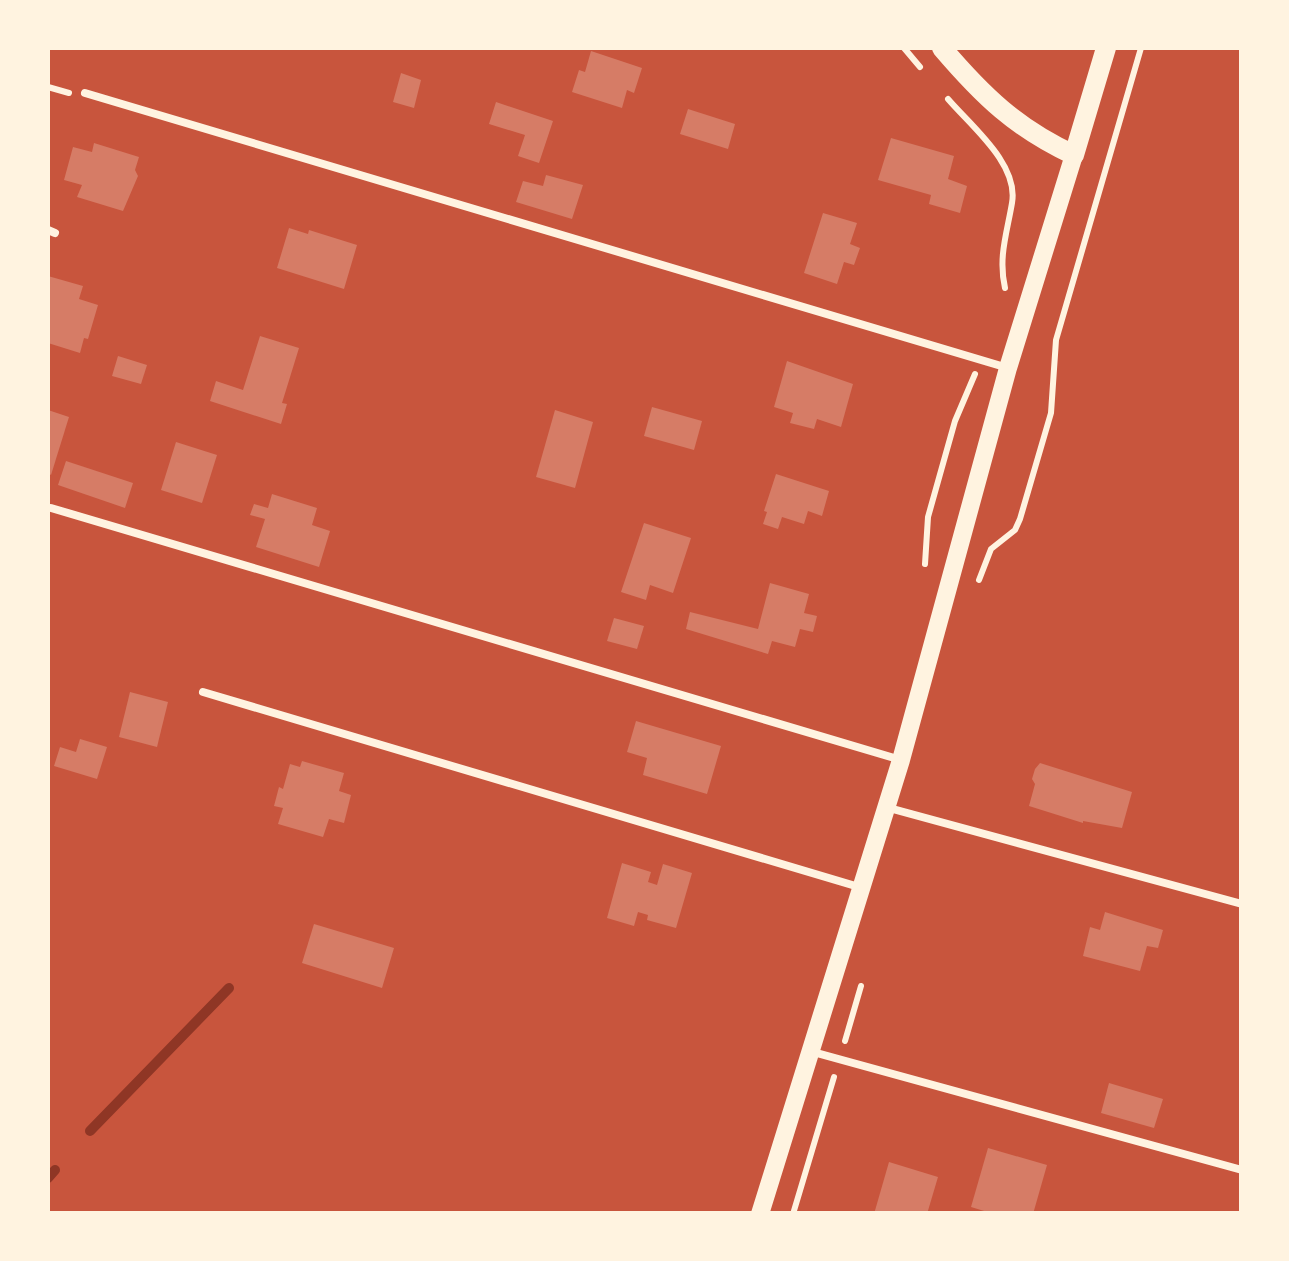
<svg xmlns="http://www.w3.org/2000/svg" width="1289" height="1261" font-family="'PT Sans',sans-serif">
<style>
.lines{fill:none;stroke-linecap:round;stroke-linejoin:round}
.stream{stroke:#8f3625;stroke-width:10}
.building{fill:#d67c66}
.path{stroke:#fff3e0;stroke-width:6}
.service{stroke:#fff3e0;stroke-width:8}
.tertiary{stroke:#fff3e0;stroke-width:18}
.secondary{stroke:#fff3e0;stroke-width:20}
</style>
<rect width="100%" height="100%" fill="#c8553d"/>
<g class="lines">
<g class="stream">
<path d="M 90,1131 L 229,988"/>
<path d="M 48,1178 L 55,1170"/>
</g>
</g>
<g class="building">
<path d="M 591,51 L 642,68 L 634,93 L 627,90 L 622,108 L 572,92 L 579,70 L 585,72 Z"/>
<path d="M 401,73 L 421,80 L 414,108 L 393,102 Z"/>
<path d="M 496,102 L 553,121 L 539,163 L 518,156 L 525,135 L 489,124 Z"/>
<path d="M 688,109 L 735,124 L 728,149 L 680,134 Z"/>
<path d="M 891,138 L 954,156 L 948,179 L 967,186 L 960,213 L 929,204 L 931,195 L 878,180 Z"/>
<path d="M 94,143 L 139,157 L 135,170 L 138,176 L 123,211 L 77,197 L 82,185 L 64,180 L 73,147 L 92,152 Z"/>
<path d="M 546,175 L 583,185 L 572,219 L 516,202 L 523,181 L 543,186 Z"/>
<path d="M 823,213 L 857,223 L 850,244 L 860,248 L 854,265 L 844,262 L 837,284 L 804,273 Z"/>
<path d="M 289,228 L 308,234 L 309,230 L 357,245 L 344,289 L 277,268 Z"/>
<path d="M 48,276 L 83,286 L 79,299 L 98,305 L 88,339 L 84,338 L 80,353 L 48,343 Z"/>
<path d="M 260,336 L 299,348 L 282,403 L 287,404 L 281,424 L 210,401 L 216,381 L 243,390 Z"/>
<path d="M 118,356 L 147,365 L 141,384 L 112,376 Z"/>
<path d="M 787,361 L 853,384 L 841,427 L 817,419 L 814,429 L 790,423 L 793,413 L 774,407 Z"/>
<path d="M 652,407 L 702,421 L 694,450 L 644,436 Z"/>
<path d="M 48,410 L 69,417 L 51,475 L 48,473 Z"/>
<path d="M 555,410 L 593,422 L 575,488 L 536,477 Z"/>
<path d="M 176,442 L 217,455 L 202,503 L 161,490 Z"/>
<path d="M 66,461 L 133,483 L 125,508 L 58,485 Z"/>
<path d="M 776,474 L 829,491 L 822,516 L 808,511 L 804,524 L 782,517 L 778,529 L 763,524 L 767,512 L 764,511 Z"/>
<path d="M 272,494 L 317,508 L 312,525 L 330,531 L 319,567 L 256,547 L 265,519 L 250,515 L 254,504 L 268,508 Z"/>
<path d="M 644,523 L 691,538 L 673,593 L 650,585 L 646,600 L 621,592 Z"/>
<path d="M 770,583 L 809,594 L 804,613 L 817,616 L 813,632 L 800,629 L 795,647 L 772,641 L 768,654 L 686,629 L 690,612 L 758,629 Z"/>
<path d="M 614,618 L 644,626 L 637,649 L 607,641 Z"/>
<path d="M 130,692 L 168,702 L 157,747 L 119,737 Z"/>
<path d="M 636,721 L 721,746 L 707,794 L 643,775 L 647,758 L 627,752 Z"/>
<path d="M 80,739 L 107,747 L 97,779 L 54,766 L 60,747 L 76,752 Z"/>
<path d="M 302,761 L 344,773 L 339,791 L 351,795 L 344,823 L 329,819 L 323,837 L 278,824 L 283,808 L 274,806 L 279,787 L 283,789 L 290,764 L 300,767 Z"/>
<path d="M 1040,763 L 1132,792 L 1122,828 L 1083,821 L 1083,823 L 1029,806 L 1035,784 L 1032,779 L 1035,769 Z"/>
<path d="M 622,863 L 651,872 L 648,882 L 657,885 L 663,864 L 692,873 L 676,928 L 647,920 L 648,915 L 638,912 L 634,926 L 607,918 Z"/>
<path d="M 1105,912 L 1163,930 L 1158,948 L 1147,946 L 1140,971 L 1083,956 L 1090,927 L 1100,930 Z"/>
<path d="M 314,924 L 394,948 L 382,988 L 302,963 Z"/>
<path d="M 1109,1083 L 1163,1099 L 1154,1128 L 1101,1113 Z"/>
<path d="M 988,1148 L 1047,1165 L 1033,1214 L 994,1214 L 971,1207 Z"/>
<path d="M 889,1162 L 938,1177 L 927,1214 L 874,1214 Z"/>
</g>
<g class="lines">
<g class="path">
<path d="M 904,48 L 920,67"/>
<path d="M 48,87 L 69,93"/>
<path d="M 948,99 C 971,126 1019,164 1012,203 C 1007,233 998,257 1005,288"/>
<path d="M 925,564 L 928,517 L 955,421 L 975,374"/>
<path d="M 979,580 L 991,549 L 1015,530 L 1020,519 L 1051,413 L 1056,340 L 1141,48"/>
<path d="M 845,1041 L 861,986"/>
<path d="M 793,1214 L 834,1077"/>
</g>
<g class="service">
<path d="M 85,93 L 1008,368"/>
<path d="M 48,230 L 55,233"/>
<path d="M 51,508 L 901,760"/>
<path d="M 203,692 L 859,887"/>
<path d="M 889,808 L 1242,904"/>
<path d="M 813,1052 L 1242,1170"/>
</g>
<path class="tertiary" d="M 760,1214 L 901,760 L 1008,368 L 1074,155"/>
<path class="secondary" d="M 942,48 C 983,96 1016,128 1074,155 L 1106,48"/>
</g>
<rect width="1289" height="1261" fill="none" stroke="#fff3e0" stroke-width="100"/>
</svg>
